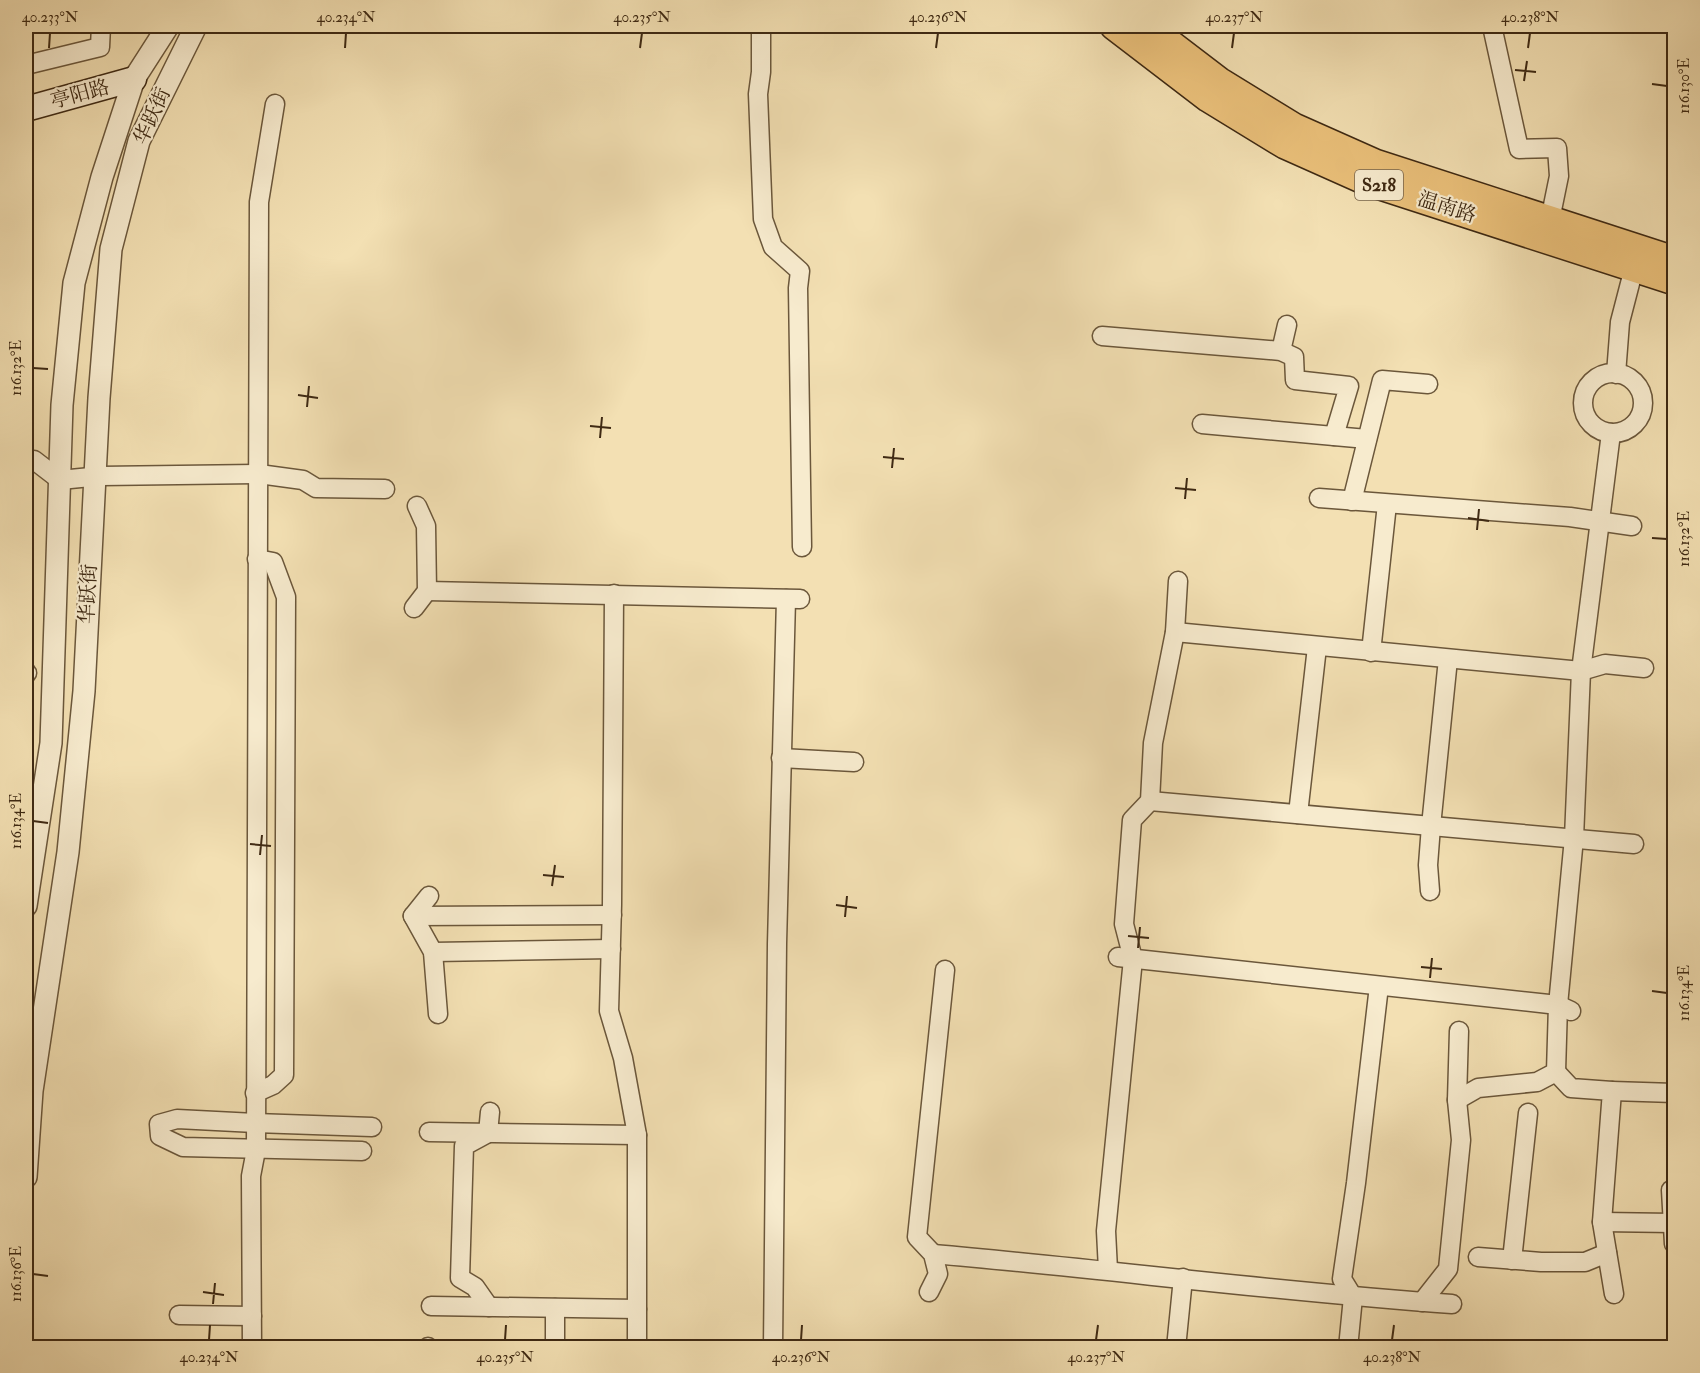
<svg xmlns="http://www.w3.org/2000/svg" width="1700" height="1373" font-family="'IM FELL Double Pica','Noto Serif SC',serif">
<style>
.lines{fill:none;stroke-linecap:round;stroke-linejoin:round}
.minor-casing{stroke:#6b573b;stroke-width:21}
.tertiary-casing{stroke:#6b573b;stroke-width:24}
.secondary-casing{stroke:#3e2913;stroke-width:27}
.primary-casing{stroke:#3e2913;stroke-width:30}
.minor{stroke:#f7ebce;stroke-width:18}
.tertiary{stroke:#f7ebce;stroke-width:21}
.secondary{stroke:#f7ebce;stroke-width:24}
.primary{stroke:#eac07a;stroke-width:27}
.ticks{fill:none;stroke:#3e2913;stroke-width:2}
.labels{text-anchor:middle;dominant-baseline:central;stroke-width:4.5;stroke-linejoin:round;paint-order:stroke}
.shield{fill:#f7ebce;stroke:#76634b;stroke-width:1.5}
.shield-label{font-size:18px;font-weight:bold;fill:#3e2913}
.street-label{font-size:20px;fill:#3e2913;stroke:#f7ebce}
.neatline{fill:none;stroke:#3e2913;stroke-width:2}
.ticks-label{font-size:15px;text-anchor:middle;fill:#3e2913}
</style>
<rect width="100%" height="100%" fill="#f3e0b3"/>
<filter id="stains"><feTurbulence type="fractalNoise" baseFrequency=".00333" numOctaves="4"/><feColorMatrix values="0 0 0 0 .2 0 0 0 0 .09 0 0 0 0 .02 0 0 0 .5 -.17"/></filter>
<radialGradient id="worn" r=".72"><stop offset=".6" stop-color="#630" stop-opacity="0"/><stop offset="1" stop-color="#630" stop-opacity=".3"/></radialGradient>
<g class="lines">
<defs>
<g id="minor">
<path d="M 761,26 L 761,72 L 758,94 L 763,219 L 773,247 L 800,271 L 798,288 L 802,547"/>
<path d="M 1492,26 L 1519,149 L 1557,148 L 1559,176 L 1550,220"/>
<path d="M 26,65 L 100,47 L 101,26"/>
<path d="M 1102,336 L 1281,351 L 1294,357 L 1295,380 L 1349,386 L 1334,436"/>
<path d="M 1281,351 L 1287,325"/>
<circle cx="1613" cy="403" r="30"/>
<path d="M 1616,374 L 1620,322 L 1634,268"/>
<path d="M 1202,424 L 1367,439"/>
<path d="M 26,460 L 34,460 L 60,480 L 101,476 L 259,474 L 303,480 L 316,488 L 385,489"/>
<path d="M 1319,498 L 1570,517 L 1632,526"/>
<path d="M 1352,501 L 1382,380 L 1428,384"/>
<path d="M 427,591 L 800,599"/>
<path d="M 614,594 L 612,905 L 609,1011 L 623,1058 L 637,1135 L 637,1348"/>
<path d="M 414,608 L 427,591 L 426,526 L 417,506"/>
<path d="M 1175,632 L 1581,671 L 1605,664 L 1644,668"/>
<path d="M 1371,652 L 1387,504"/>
<path d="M 26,673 L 27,673"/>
<path d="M 781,758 L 854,762"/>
<path d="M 1150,801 L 1634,844"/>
<path d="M 1298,814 L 1317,647"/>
<path d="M 1430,891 L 1428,865 L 1431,826 L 1448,659"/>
<path d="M 429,896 L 413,916 L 433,952 L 438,1014"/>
<path d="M 413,916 L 612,915"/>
<path d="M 433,952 L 611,949"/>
<path d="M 1118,957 L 1558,1005 L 1571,1011"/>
<path d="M 1556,1072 L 1571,1088 L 1612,1091 L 1602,1222 L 1614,1294"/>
<path d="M 1612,1091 L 1674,1093"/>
<path d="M 255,1093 L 273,1085 L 284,1075 L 286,597 L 273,562 L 257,559"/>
<path d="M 1457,1100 L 1478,1088 L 1537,1082 L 1556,1072 L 1558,1005 L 1574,838 L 1581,671 L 1611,433"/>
<path d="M 429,1132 L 637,1135"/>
<path d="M 362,1151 L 183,1147 L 160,1136 L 159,1124 L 177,1119 L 255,1123 L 372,1127"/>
<path d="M 1674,1190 L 1671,1190 L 1674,1244"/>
<path d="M 1602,1222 L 1673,1223"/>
<path d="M 933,1254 C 1106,1269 1278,1292 1452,1304"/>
<path d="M 1478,1257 L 1541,1262 L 1585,1262 L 1607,1253"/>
<path d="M 1512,1260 L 1528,1113"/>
<path d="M 1108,1270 L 1106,1231 L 1133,959 L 1124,924 L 1132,820 L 1150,801 L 1153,743 L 1175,632 L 1178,581"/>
<path d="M 929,1292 L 938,1274 L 933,1254 L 917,1237 L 945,970"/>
<path d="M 1422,1302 L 1448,1269 L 1461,1140 L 1457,1100 L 1459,1031"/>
<path d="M 431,1306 L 637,1309"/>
<path d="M 489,1307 L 475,1287 L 460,1278 L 464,1146 L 488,1133 L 490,1112"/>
<path d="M 179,1315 L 252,1316"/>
<path d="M 252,1348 L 251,1176 L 256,1150 L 259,202 L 275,104"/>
<path d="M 427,1348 L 428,1347"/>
<path d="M 555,1348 L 555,1308"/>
<path d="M 773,1348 L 777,944 L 786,599"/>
<path d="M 1176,1348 L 1183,1278"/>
<path d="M 1348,1348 L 1353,1297 L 1342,1279 L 1356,1183 L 1379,986"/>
</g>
<g id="tertiary">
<path d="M 26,906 L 51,743 L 62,405 L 74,283 L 102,177 L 134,79 L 168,26"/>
<path d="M 26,1177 L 32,1091 L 68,852 L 84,691 L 99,398 L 111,249 L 139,141 L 196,26"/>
</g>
<path id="secondary" d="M 26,109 L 134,79"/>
<g id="primary">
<path d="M 1114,26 L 1208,98 L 1285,145 L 1368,182 L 1674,281"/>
<path d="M 1147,26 L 1219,81 L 1294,127 L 1375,163 L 1674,260"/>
</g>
</defs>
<use href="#minor" class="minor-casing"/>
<use href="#tertiary" class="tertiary-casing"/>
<use href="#secondary" class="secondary-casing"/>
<use href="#primary" class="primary-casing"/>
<use href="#minor" class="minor"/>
<use href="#tertiary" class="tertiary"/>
<use href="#secondary" class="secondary"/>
<use href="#primary" class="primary"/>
</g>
<path class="ticks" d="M 49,48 L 50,33M 345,48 L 346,33M 640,48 L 642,33M 936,48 L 938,33M 1232,48 L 1234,33M 1528,48 L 1530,33M 1515,70 L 1536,72M 1524,81 L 1527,61M 1652,84 L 1667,86M 33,368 L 48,369M 298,395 L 318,398M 307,407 L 309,386M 590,426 L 611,428M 600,438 L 602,417M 883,457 L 904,459M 892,468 L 894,448M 1175,488 L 1196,490M 1185,499 L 1187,478M 1468,518 L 1489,521M 1477,530 L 1479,509M 1652,538 L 1667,539M 33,821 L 48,823M 250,844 L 271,846M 260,855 L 262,835M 543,875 L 564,877M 552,886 L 555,865M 836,905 L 857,908M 845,917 L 847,896M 1128,936 L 1149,938M 1138,948 L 1140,927M 1421,967 L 1442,969M 1430,978 L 1432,958M 1652,991 L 1667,993M 33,1274 L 48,1276M 203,1292 L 224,1295M 213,1304 L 215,1283M 209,1340 L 210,1325M 505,1340 L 506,1325M 801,1340 L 802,1325M 1096,1340 L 1098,1325M 1392,1340 L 1394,1325"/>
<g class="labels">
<rect class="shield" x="1355" y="170" width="48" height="30" rx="4.5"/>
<g class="shield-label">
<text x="1379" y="185">S218</text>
</g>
<g class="street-label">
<text transform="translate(80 94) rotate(-15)">亭阳路</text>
<text transform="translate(152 116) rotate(-65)">华跃街</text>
<text transform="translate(1447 207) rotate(18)">温南路</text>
<text transform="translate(88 594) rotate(-87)">华跃街</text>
</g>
</g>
<rect width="1700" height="1373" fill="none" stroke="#f3e0b3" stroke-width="66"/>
<rect x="33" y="33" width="1634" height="1307" class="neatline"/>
<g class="ticks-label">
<text x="50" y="22">40.233°N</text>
<text x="346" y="22">40.234°N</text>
<text x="642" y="22">40.235°N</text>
<text x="938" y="22">40.236°N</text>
<text x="1234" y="22">40.237°N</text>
<text x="1530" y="22">40.238°N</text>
<text transform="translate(1684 86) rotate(-90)" y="5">116.130°E</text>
<text transform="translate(16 368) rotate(-90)" y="5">116.132°E</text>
<text transform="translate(1684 539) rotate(-90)" y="5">116.132°E</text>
<text transform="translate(16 821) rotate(-90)" y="5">116.134°E</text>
<text transform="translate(1684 993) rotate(-90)" y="5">116.134°E</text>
<text transform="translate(16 1274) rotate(-90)" y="5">116.136°E</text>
<text x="209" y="1362">40.234°N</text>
<text x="505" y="1362">40.235°N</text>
<text x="801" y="1362">40.236°N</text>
<text x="1096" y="1362">40.237°N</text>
<text x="1392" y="1362">40.238°N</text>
</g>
<rect width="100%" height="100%" filter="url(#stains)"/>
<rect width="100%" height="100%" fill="url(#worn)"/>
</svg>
